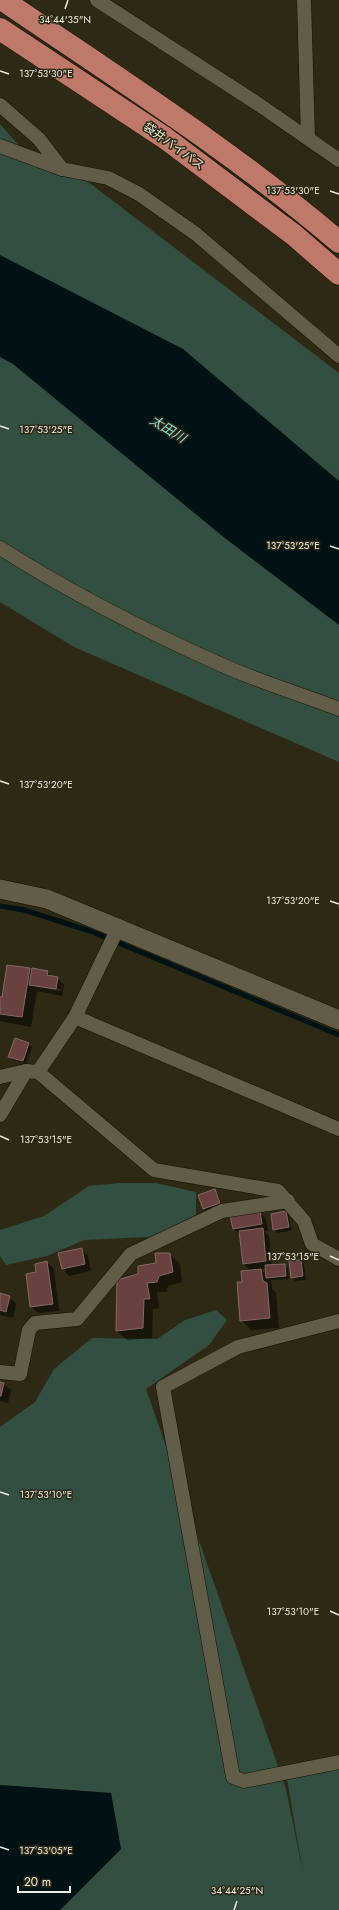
<svg xmlns="http://www.w3.org/2000/svg" width="339" height="1910" font-family="Jost,'Noto Sans JP',sans-serif">
<style>
.green{fill:#334f42}
.water{fill:#001213}
.shadow{fill:#0007;fill-rule:evenodd}
.lines{fill:none;stroke-linecap:round;stroke-linejoin:round}
.stream{stroke:#001213;stroke-width:5}
.building{fill:#69423f;stroke:#836967}
.street-casing{stroke:#151101;stroke-width:15}
.secondary-casing{stroke:#151101;stroke-width:20}
.highway-casing{stroke:#151101;stroke-width:23}
.street{stroke:#625d48;stroke-width:14}
.secondary{stroke:#625d48;stroke-width:19}
.highway{stroke:#bf796b;stroke-width:22}
.ticks{fill:none;stroke:#eeece0;stroke-width:1.5}
.labels{text-anchor:middle;dominant-baseline:central;stroke-width:3;stroke-linejoin:round;paint-order:stroke}
.street-label{font-size:12px;fill:#eeece0;stroke:#2d2915}
.water-label{font-size:13px;font-style:italic;fill:#86dee0;stroke:#2d2915}
.ticks-label{font-size:10px;text-anchor:middle;fill:#eeece0;stroke:#2d2915;stroke-width:3;stroke-linejoin:round;paint-order:stroke}
</style>
<rect width="100%" height="100%" fill="#2d2915"/>
<g class="green">
<path d="M 0,124 L 27,155 L 75,172 L 339,373 L 339,762 L 74,647 L 0,602 Z"/>
<path d="M 119,1183 L 156,1183 L 196,1192 L 196,1214 L 169,1236 L 84,1240 L 47,1256 L 6,1265 L 0,1256 L 0,1230 L 44,1216 L 89,1186 Z"/>
<path d="M 216,1310 L 227,1320 L 209,1345 L 146,1389 L 286,1789 L 303,1873 L 286,1773 L 339,1764 L 339,1910 L 60,1910 L 121,1849 L 111,1793 L 0,1785 L 0,1427 L 35,1402 L 54,1369 L 92,1338 L 157,1339 L 185,1320 Z"/>
</g>
<g class="water">
<path d="M 0,255 L 183,349 L 339,481 L 339,625 L 221,535 L 13,364 L 0,357 Z"/>
<path d="M 0,1785 L 111,1793 L 121,1849 L 60,1910 L 0,1910 Z"/>
</g>
<g class="shadow">
<path d="M 30,969 L 32,972 L 48,972 L 53,977 L 57,978 L 64,985 L 62,996 L 37,991 L 31,1027 L 0,1021 L 0,998 L 2,998 ZM 38,985 L 61,989 L 60,991 L 38,987 Z"/>
<path d="M 16,1040 L 29,1044 L 32,1047 L 26,1064 L 13,1060 L 9,1057 Z"/>
<path d="M 215,1190 L 218,1194 L 223,1206 L 208,1212 L 204,1208 Z"/>
<path d="M 259,1212 L 266,1219 L 268,1231 L 264,1231 L 269,1236 L 272,1266 L 285,1265 L 288,1268 L 289,1279 L 271,1280 L 272,1289 L 276,1293 L 279,1328 L 251,1330 L 241,1320 L 243,1282 L 251,1271 L 244,1264 L 241,1236 L 233,1228 ZM 261,1269 L 266,1269 L 267,1276 Z"/>
<path d="M 286,1212 L 289,1216 L 292,1230 L 278,1233 L 274,1229 Z"/>
<path d="M 81,1249 L 88,1256 L 91,1271 L 69,1276 L 63,1269 Z"/>
<path d="M 170,1254 L 180,1264 L 182,1282 L 168,1286 L 167,1292 L 157,1292 L 159,1308 L 153,1309 L 152,1338 L 127,1340 L 117,1331 L 139,1275 Z"/>
<path d="M 301,1261 L 304,1264 L 306,1280 L 295,1281 L 292,1277 Z"/>
<path d="M 47,1262 L 54,1269 L 59,1311 L 38,1313 L 31,1306 L 37,1273 Z"/>
<path d="M 0,1294 L 9,1297 L 16,1304 L 13,1318 L 0,1315 Z"/>
<path d="M 0,1383 L 4,1384 L 11,1390 L 8,1403 L 0,1401 Z"/>
</g>
<g class="lines">
<path class="stream" d="M 0,906 L 24,910 L 90,931 L 339,1035"/>
</g>
<g class="building">
<path d="M 7,965 L 30,968 L 22,1017 L 0,1014 L 0,997 L 2,997 Z"/>
<path d="M 32,968 L 48,971 L 47,975 L 58,977 L 56,989 L 29,985 Z"/>
<path d="M 15,1038 L 29,1043 L 23,1061 L 8,1057 Z"/>
<path d="M 215,1189 L 220,1203 L 203,1209 L 198,1195 Z"/>
<path d="M 260,1211 L 262,1224 L 233,1229 L 230,1216 Z"/>
<path d="M 286,1211 L 289,1227 L 273,1230 L 271,1214 Z"/>
<path d="M 263,1228 L 266,1261 L 243,1264 L 239,1231 Z"/>
<path d="M 82,1248 L 85,1264 L 62,1269 L 58,1253 Z"/>
<path d="M 155,1253 L 170,1253 L 173,1272 L 159,1276 L 157,1282 L 147,1283 L 150,1299 L 144,1299 L 143,1328 L 116,1331 L 117,1280 L 138,1274 L 138,1266 L 156,1263 Z"/>
<path d="M 301,1260 L 303,1276 L 291,1278 L 289,1261 Z"/>
<path d="M 47,1261 L 53,1304 L 30,1307 L 26,1274 L 36,1272 L 35,1264 Z"/>
<path d="M 285,1264 L 286,1276 L 266,1278 L 265,1265 Z"/>
<path d="M 261,1269 L 263,1281 L 267,1283 L 270,1318 L 240,1321 L 237,1282 L 242,1282 L 241,1271 Z"/>
<path d="M 0,1293 L 10,1296 L 6,1312 L 0,1310 Z"/>
<path d="M 0,1382 L 4,1383 L 1,1396 L 0,1396 Z"/>
</g>
<g class="lines">
<defs>
<g id="street">
<path d="M 97,0 L 255,102 L 339,160"/>
<path d="M 304,0 L 308,138"/>
<path d="M 0,105 L 39,139 L 62,169"/>
<path d="M 0,146 L 62,169 L 108,178 L 139,194 L 196,234 L 339,356"/>
<path d="M 0,548 C 71,593 145,631 222,665 C 260,682 300,694 339,709"/>
<path d="M 75,1017 L 339,1129"/>
<path d="M 38,1072 L 75,1017 L 118,928"/>
<path d="M 0,1077 L 26,1071 L 38,1072 L 154,1170 L 278,1191 L 304,1221 L 312,1244 L 339,1259"/>
<path d="M 0,1115 L 26,1071"/>
<path d="M 339,1321 L 238,1347 L 163,1387 L 233,1777 L 244,1781 L 339,1762"/>
<path d="M 0,1372 L 20,1374 L 29,1330 L 35,1323 L 77,1319 L 131,1254 L 222,1211 L 288,1201"/>
</g>
<path id="secondary" d="M 0,889 L 47,899 L 339,1020"/>
<g id="highway">
<path d="M 3,0 C 117,78 234,152 339,242"/>
<path d="M 0,29 L 165,138 L 294,235 L 339,274"/>
</g>
</defs>
<use href="#street" class="street-casing"/>
<use href="#secondary" class="secondary-casing"/>
<use href="#highway" class="highway-casing"/>
<use href="#street" class="street"/>
<use href="#secondary" class="secondary"/>
<use href="#highway" class="highway"/>
</g>
<path class="ticks" d="M 65,9 L 68,0M 0,71 L 9,74M 330,191 L 339,194M 0,426 L 9,429M 330,546 L 339,549M 0,781 L 9,784M 330,901 L 339,904M 0,1136 L 9,1140M 330,1256 L 339,1260M 0,1492 L 9,1495M 330,1611 L 339,1615M 0,1847 L 9,1850M 234,1910 L 237,1901"/>
<g class="labels">
<g class="street-label">
<text transform="translate(174 146) rotate(36)">袋井バイパス</text>
</g>
<g class="water-label">
<text transform="translate(168 429) rotate(32)">太田川</text>
</g>
</g>
<g class="ticks-label">
<text x="65" y="23">34°44'35"N</text>
<text x="46" y="77">137°53'30"E</text>
<text x="293" y="194">137°53'30"E</text>
<text x="46" y="433">137°53'25"E</text>
<text x="293" y="549">137°53'25"E</text>
<text x="46" y="788">137°53'20"E</text>
<text x="293" y="904">137°53'20"E</text>
<text x="46" y="1143">137°53'15"E</text>
<text x="293" y="1260">137°53'15"E</text>
<text x="46" y="1498">137°53'10"E</text>
<text x="293" y="1615">137°53'10"E</text>
<text x="46" y="1854">137°53'05"E</text>
<text x="237" y="1894">34°44'25"N</text>
</g>
<path d="M18 1886v6h52v-6" fill="none" stroke="#eeece0" stroke-width="2"/>
<text x="24" y="1886" font-size="12" fill="#eeece0" stroke="#2d2915" stroke-width="3" paint-order="stroke">20 m</text>
</svg>
